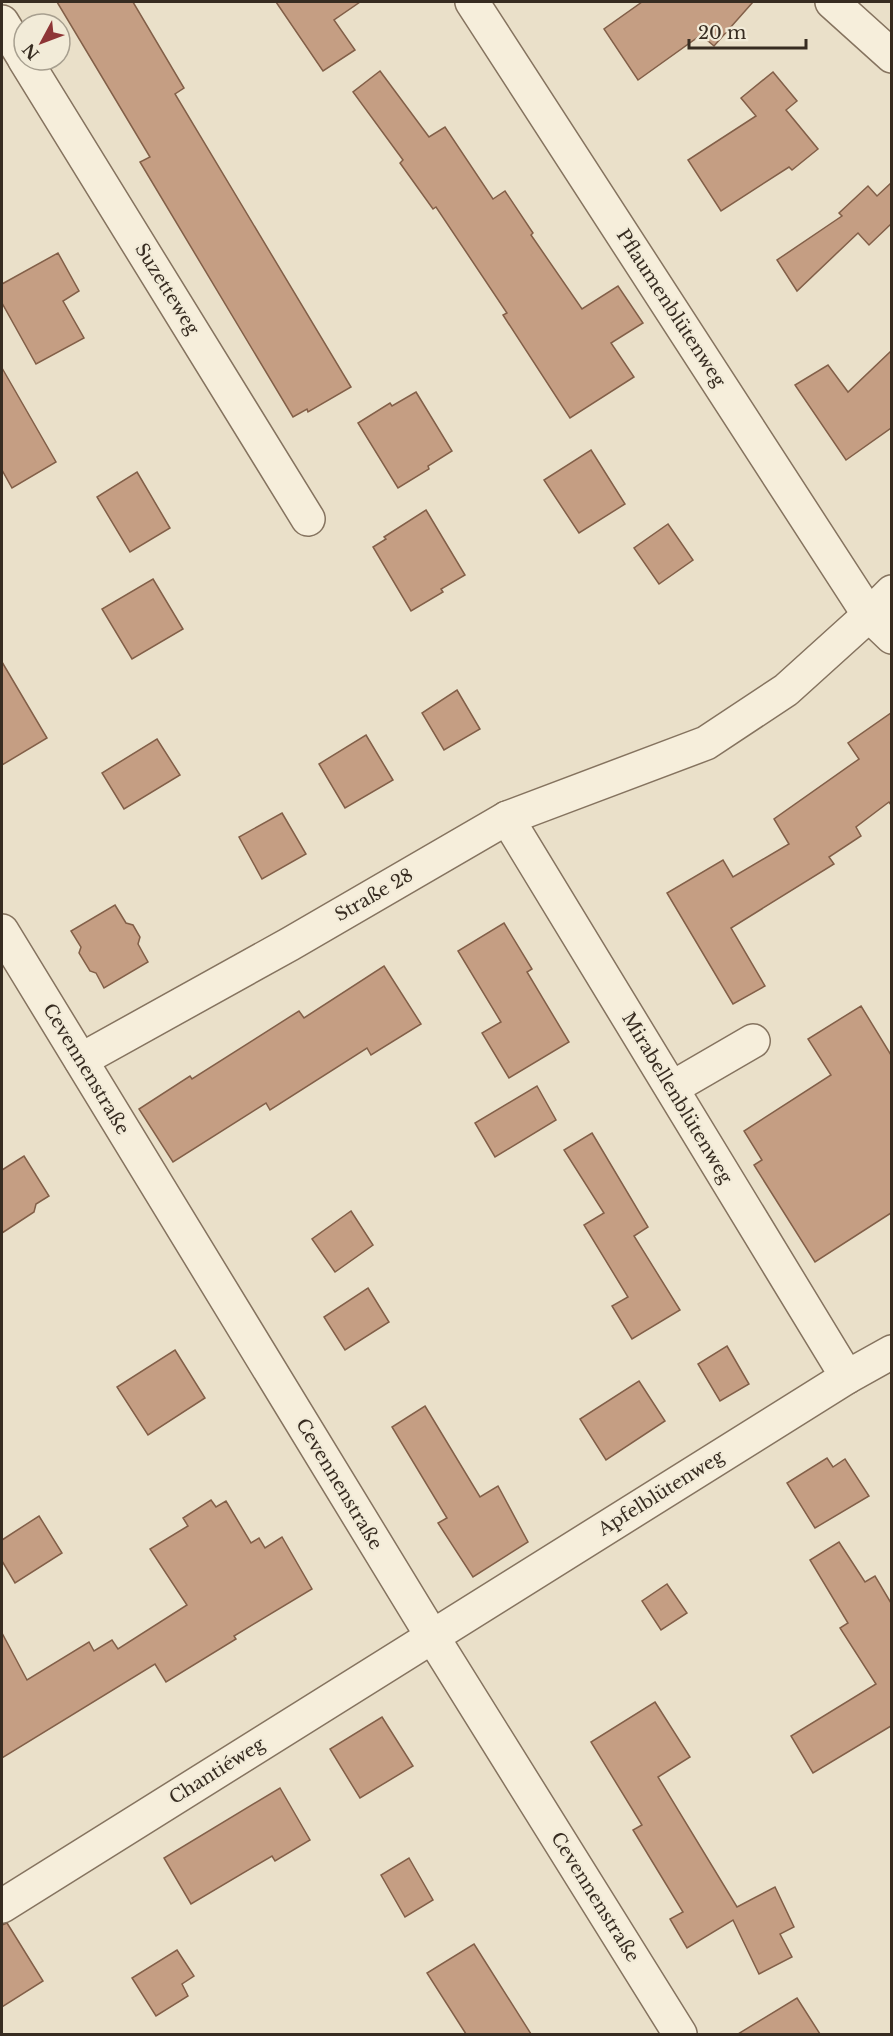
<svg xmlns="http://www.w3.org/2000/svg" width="893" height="2036" font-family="'Libre Baskerville',serif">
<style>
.building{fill:#c59e83;stroke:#825f48;stroke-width:1.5}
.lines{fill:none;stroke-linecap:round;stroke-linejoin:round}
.minor-casing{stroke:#85735f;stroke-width:36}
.minor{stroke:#f6eedb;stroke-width:33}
.labels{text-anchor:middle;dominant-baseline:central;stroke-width:4.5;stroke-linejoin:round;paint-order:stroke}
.street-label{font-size:18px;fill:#372c21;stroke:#f2ebd8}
</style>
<rect width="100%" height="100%" fill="#eae0c9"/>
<g class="building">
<path d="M 57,2 L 133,2 L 184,88 L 175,94 L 351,387 L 308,412 L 307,409 L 293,417 L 140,162 L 150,157 Z"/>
<path d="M 276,2 L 360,2 L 334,20 L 355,50 L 323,71 Z"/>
<path d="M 642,2 L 753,2 L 714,46 L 701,35 L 638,80 L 604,29 Z"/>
<path d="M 380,71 L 429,137 L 445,127 L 493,199 L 505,191 L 533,233 L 531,235 L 582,309 L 618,286 L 643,323 L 611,343 L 634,377 L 570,418 L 503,315 L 507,313 L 436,207 L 433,209 L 400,163 L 403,160 L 353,92 Z"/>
<path d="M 773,72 L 797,101 L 786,110 L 818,149 L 792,170 L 789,167 L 721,211 L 688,160 L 756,116 L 741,98 Z"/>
<path d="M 891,183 L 891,224 L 869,245 L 858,233 L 797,291 L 777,260 L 842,216 L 839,213 L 868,186 L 877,196 Z"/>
<path d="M 58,253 L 79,291 L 63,301 L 84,338 L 36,364 L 2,303 L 2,284 Z"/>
<path d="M 891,351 L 891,428 L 846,460 L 795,385 L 828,365 L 848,392 Z"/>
<path d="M 2,368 L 56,462 L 12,488 L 2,470 Z"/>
<path d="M 416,392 L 452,451 L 428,466 L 429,469 L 398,488 L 358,423 L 390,403 L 392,406 Z"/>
<path d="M 591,450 L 625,504 L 579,533 L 544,480 Z"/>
<path d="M 137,472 L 170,528 L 130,552 L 97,497 Z"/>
<path d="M 426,510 L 465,575 L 441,589 L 443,592 L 411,611 L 373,547 L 386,539 L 384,537 Z"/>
<path d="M 668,524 L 693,560 L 659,584 L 634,548 Z"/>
<path d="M 153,579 L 183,629 L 132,659 L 102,609 Z"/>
<path d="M 2,662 L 47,738 L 2,765 Z"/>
<path d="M 457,690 L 480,729 L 444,750 L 422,713 Z"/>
<path d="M 891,713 L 891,805 L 889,802 L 856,827 L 861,836 L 829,857 L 834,864 L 731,928 L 765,986 L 733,1004 L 667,893 L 723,860 L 733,877 L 789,844 L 774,819 L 859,759 L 848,743 Z"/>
<path d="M 366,735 L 393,780 L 345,808 L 319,764 Z"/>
<path d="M 157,739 L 180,775 L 124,809 L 102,773 Z"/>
<path d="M 282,813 L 306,854 L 262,879 L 239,837 Z"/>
<path d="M 115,905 L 126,923 L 133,925 L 140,937 L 138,944 L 148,962 L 104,988 L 96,973 L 90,971 L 79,953 L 81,947 L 71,931 Z"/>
<path d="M 504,923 L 532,969 L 527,972 L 569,1042 L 509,1078 L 482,1033 L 501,1022 L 458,951 Z"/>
<path d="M 384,966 L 421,1024 L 371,1055 L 367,1048 L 270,1110 L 266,1103 L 173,1162 L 139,1109 L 190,1076 L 192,1079 L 299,1011 L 304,1018 Z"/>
<path d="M 861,1006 L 891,1055 L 891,1213 L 815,1262 L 754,1165 L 762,1160 L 744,1131 L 831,1075 L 808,1039 Z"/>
<path d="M 537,1086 L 556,1120 L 495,1157 L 475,1123 Z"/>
<path d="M 592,1133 L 648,1227 L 634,1236 L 680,1310 L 632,1339 L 612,1306 L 628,1297 L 584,1225 L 604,1213 L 564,1150 Z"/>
<path d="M 24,1156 L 49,1196 L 36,1204 L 34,1212 L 2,1233 L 2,1170 Z"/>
<path d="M 351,1211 L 373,1245 L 335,1272 L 312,1239 Z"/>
<path d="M 368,1288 L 389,1322 L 345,1350 L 324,1317 Z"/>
<path d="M 727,1346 L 749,1384 L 720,1401 L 698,1364 Z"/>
<path d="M 175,1350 L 205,1398 L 148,1435 L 117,1387 Z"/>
<path d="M 639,1381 L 665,1421 L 606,1460 L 580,1419 Z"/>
<path d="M 425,1406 L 480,1497 L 498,1486 L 528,1542 L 473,1577 L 438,1523 L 447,1518 L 392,1427 Z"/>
<path d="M 827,1458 L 833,1467 L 845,1459 L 869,1496 L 815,1528 L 787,1483 Z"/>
<path d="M 211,1500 L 216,1507 L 226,1501 L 251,1543 L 259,1538 L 265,1548 L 282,1537 L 312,1589 L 234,1636 L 236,1639 L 166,1682 L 155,1664 L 2,1758 L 2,1633 L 27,1680 L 89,1642 L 94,1651 L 112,1640 L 118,1649 L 187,1605 L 150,1549 L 188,1526 L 183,1518 Z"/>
<path d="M 39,1516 L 62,1553 L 15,1583 L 2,1561 L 2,1540 Z"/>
<path d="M 839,1542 L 865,1582 L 875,1576 L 891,1603 L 891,1726 L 813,1773 L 791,1736 L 876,1684 L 840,1628 L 848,1623 L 810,1560 Z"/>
<path d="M 667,1584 L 687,1613 L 661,1630 L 642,1601 Z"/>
<path d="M 655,1702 L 690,1757 L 658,1777 L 737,1907 L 775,1887 L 794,1927 L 780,1934 L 792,1957 L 759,1974 L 733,1920 L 687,1948 L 670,1919 L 683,1912 L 633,1830 L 642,1825 L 591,1742 Z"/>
<path d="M 382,1717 L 413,1766 L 360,1798 L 330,1749 Z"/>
<path d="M 280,1788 L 310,1840 L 275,1861 L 272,1856 L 191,1904 L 164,1858 Z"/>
<path d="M 409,1858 L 433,1900 L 405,1917 L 381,1875 Z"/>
<path d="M 7,1923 L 43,1981 L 2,2007 L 2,1925 Z"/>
<path d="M 474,1944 L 531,2034 L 466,2034 L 427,1973 Z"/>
<path d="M 177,1950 L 194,1976 L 182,1984 L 188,1996 L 156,2016 L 132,1978 Z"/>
<path d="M 797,1998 L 820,2034 L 738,2034 Z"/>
</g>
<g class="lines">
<defs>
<g id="minor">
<path d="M 472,2 L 869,615 L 892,637"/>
<path d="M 832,2 L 892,56"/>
<path d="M 2,22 L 24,58"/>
<path d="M 25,60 L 308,519"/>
<path d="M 507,818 L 847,1377"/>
<path d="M 2,931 L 432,1636 L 680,2034"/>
<path d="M 81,1060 L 290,944 L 507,818 L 706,743 L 786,690 L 869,615 L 892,592"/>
<path d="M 672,1088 L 753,1041"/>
<path d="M 2,1906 L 847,1377 L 892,1352"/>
</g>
</defs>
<use href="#minor" class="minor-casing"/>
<use href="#minor" class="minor"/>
</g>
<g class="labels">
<g class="street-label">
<text transform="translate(167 289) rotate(58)">Suzetteweg</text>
<text transform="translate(671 308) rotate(57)">Pflaumenblütenweg</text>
<text transform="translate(374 895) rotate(-30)">Straße 28</text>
<text transform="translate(86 1069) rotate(59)">Cevennenstraße</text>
<text transform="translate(677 1098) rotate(59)">Mirabellenblütenweg</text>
<text transform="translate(339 1484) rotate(59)">Cevennenstraße</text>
<text transform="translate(661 1493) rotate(-32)">Apfelblütenweg</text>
<text transform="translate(217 1771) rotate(-32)">Chantiéweg</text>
<text transform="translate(595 1897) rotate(58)">Cevennenstraße</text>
</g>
</g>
<rect width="893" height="2036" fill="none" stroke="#372c21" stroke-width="6"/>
<g transform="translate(42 42) rotate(229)"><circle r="28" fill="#f2ebd8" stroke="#a79f8f" stroke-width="1.5"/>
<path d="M0-4.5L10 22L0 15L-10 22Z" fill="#8e3536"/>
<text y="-9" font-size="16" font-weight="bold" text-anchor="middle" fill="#372c21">N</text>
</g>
<path d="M689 39v9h117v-9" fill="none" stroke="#372c21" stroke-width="3"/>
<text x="698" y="39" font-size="18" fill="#372c21" stroke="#f2ebd8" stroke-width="4.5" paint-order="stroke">20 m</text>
</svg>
